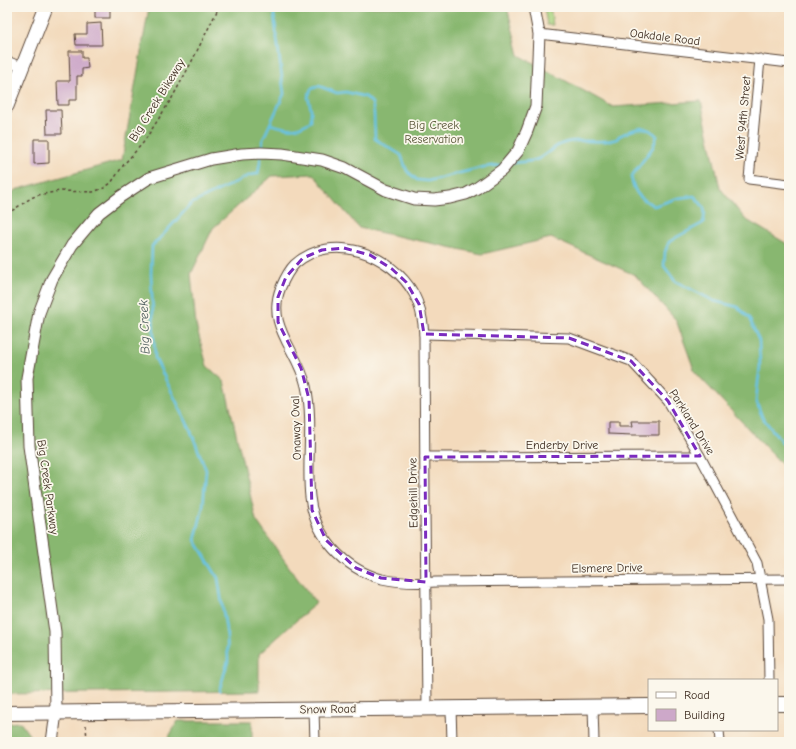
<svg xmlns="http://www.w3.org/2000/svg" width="796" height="749" font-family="'Comic Neue',sans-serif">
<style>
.green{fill:#abd682;stroke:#738050}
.forest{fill:#88b770;stroke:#627047}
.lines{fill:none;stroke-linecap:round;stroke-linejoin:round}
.stream{stroke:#67c3e5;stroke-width:2.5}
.building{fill:#cda8c9}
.minor-casing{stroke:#574436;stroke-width:11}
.tertiary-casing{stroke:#574436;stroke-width:13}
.secondary-casing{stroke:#574436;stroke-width:15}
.primary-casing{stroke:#574436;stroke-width:16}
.path{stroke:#574436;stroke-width:1.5;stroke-dasharray:3 3;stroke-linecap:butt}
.minor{stroke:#fff;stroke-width:9}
.tertiary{stroke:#fff;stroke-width:11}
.secondary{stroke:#fff;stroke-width:13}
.primary{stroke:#fff;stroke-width:14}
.marked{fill:none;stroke:#7b2cbf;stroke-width:3;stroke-dasharray:8 5;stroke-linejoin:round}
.labels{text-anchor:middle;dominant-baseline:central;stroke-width:3.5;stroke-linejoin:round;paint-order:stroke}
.street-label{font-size:12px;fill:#3b2a1e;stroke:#fbf7ec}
.park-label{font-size:12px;fill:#575537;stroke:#fbf7ec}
.water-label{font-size:13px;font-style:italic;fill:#48585a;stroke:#fbf7ec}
</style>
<rect width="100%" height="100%" fill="#fbf7ec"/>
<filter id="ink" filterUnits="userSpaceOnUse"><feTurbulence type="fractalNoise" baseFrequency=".025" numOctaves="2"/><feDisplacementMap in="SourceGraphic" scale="8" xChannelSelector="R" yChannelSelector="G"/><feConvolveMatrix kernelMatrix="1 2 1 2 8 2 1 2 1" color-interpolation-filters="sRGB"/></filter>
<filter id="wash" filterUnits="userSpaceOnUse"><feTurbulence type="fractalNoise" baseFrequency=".012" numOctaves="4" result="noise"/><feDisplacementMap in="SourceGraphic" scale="16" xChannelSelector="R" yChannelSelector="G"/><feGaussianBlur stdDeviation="0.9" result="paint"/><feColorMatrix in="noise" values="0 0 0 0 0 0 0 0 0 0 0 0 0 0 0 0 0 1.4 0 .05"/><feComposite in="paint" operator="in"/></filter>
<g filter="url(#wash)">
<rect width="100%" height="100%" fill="#f3dabc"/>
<path class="green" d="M 544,7 L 550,7 L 553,25 L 547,25 Z"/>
<g class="forest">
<path d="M 149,7 L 507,7 L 519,55 L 613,107 L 701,101 L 720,188 L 745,219 L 789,245 L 789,472 L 695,372 L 676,320 L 635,275 L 551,238 L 482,254 L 359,228 L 313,174 L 272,176 L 213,228 L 191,274 L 196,325 L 207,366 L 224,381 L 256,520 L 294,574 L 316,603 L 259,654 L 259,691 L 7,694 L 7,199 L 15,190 L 122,160 Z"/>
<path d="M 178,721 L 252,721 L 252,742 L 166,742 Z"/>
<path d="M 20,722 L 34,742 L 7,742 L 7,723 Z"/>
</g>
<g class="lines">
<g class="stream">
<path d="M 270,124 C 288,129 295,132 311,121 L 311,109 L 308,97 L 311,89 L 319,86 L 337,93 L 346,92 L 366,97 L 372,103 L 374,113 L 375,139 L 401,155 L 407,171 L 417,180 L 428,181 L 484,167 L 500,165"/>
<path d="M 262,149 L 263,139 L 284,94 L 273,7"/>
<path d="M 513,163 C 521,162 531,162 538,159 C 547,154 554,146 564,143 C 581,137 599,145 617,139 L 619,136 C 633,130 644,122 657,136 L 653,147 L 631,177 C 635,195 639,197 654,206 L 678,198 L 694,196 C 704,206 707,209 703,223 L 677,237 L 669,242 L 665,252 L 664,266 L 675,281 L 714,301 L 738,307 L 749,318 L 759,341 L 760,366 L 756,400 L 762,417 L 789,451"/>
<path d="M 219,691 L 228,661 L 227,636 L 218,578 L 195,540 L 203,507 L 206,470 L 190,429 L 155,358 L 151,274 L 152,246 L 162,236 L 191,204 L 250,175 L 258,174 L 261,156"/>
</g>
</g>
<g id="blocks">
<g class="building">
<rect x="95" y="7" width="15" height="11"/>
<path d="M 101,23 L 102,45 L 76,45 L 75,34 L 87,34 L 87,24 Z"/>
<path d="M 69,51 L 82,51 L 82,58 L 87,58 L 88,68 L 82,69 L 82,76 L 77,76 L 77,100 L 69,100 L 69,105 L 58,105 L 57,81 L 70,81 Z"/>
<path d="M 46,110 L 61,110 L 62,134 L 47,134 Z"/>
<path d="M 34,139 L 49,139 L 49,163 L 34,164 Z"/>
<path d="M 632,421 L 659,421 L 659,435 L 633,435 L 608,434 L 608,422 L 619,422 L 619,426 L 633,426 Z"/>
</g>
</g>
</g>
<g filter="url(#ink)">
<use href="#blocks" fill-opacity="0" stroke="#574436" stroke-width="1"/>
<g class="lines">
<defs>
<g id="minor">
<path d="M 539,34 L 789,63"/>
<path d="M 760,59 L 749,179 L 789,184"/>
<path d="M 7,61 L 21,67"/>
<path d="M 424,334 L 569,338 L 631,361 L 668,401 L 700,456 L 757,563 L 768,619 L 769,680"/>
<path d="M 425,457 L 700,456"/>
<path d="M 593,706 L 594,742"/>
<path d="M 451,707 L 452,742"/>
<path d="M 427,708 C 425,583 425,459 424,334 C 423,320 421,307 414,294 C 392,254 332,231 295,264 C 289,270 284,280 281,287 C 265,326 298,350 306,386 C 314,422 306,461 310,497 C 314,536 344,569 382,579 C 399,583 418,583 436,582 L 789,579"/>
<path d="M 314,710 L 315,742"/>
<path d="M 719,730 L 720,742"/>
</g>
<path id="tertiary" d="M 52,742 L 56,713 L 55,632 L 29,446 L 27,378 L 39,313 L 52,279 L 72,245 L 99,213 L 120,197 L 149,178 L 211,159 L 242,154 L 261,153 L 282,154 L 322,160 L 345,168 L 386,190 L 414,199 L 434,200 L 450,198 L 466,194 L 477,188 L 502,170 L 518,151 L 527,131 L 536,106 L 539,34 L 534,7"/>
<path id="secondary" d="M 7,106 L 46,7"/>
<g id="primary">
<path d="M 777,704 L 789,704"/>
<path d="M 7,713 L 649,706"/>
</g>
</defs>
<use href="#minor" class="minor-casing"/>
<use href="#tertiary" class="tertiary-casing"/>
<use href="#secondary" class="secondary-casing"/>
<use href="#primary" class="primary-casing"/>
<g class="path">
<path d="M 7,214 L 31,198 L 38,195 L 60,191 L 93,192 L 104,188 L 111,183 L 125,163 L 143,143 L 172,98 L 191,63 L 219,7"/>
<path d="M 86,725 L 87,742"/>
</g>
<use href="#minor" class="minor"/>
<use href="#tertiary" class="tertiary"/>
<use href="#secondary" class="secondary"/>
<use href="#primary" class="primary"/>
</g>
</g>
<path class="marked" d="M 344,248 L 370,255 L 392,269 L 406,282 L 419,304 L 424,334 L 569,338 L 631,361 L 668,401 L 700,456 L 425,457 L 426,582 L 381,578 L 356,568 L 326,540 L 312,510 L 309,399 L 301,368 L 278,322 L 278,297 L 286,277 L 303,258 L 322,250 Z"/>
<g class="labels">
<g class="street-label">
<text transform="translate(665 37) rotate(7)">Oakdale Road</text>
<text transform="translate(157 100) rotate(-58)">Big Creek Bikeway</text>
<text transform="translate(743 118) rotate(-85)">West 94th Street</text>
<text transform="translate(692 422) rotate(58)">Parkland Drive</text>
<text transform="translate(296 428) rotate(-92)">Onaway Oval</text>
<text x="562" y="445">Enderby Drive</text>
<text transform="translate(48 487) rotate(82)">Big Creek Parkway</text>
<text transform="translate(413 493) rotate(-91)">Edgehill Drive</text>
<text transform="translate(607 568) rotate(-1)">Elsmere Drive</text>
<text transform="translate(328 709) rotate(-1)">Snow Road</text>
</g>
<g class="park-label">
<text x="434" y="125">Big Creek<tspan x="434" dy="14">Reservation</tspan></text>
</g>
<g class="water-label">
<text transform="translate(144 327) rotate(-92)">Big Creek</text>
</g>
</g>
<rect width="796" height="749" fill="none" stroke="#fbf7ec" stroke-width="24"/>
<rect x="648" y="679" width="130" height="52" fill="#fbf7ec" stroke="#aea59a"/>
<rect x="656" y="692" width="20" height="6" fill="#ffffff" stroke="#aea59a"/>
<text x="684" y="699" font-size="12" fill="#3b2a1e">Road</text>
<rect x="656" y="709" width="20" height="12" fill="#cda8c9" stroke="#aea59a"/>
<text x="684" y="719" font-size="12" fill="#3b2a1e">Building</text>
</svg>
